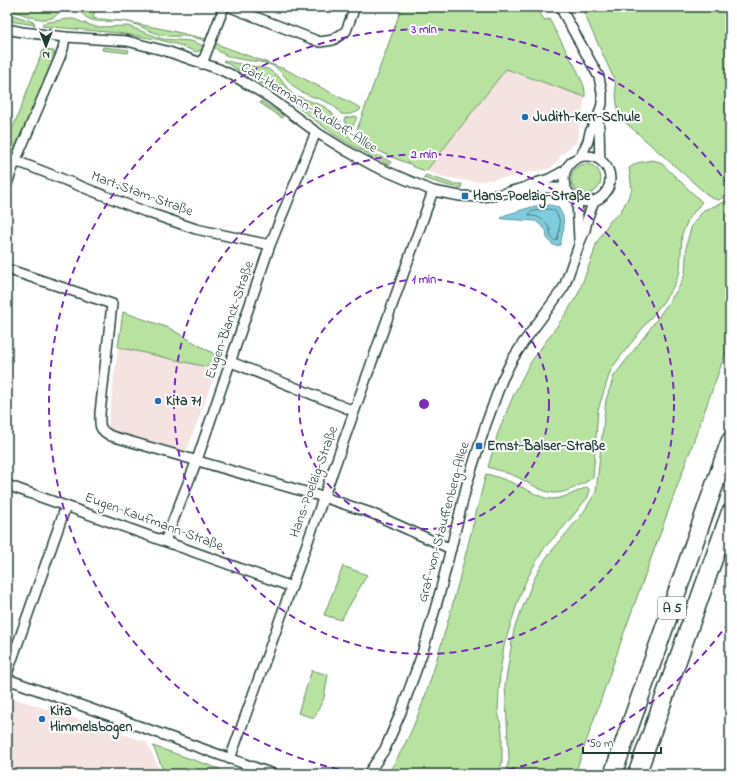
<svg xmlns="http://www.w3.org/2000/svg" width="737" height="781" font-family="'Indie Flower',sans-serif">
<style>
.built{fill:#f4e3e0}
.green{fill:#b7e29f;stroke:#6b906a}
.water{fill:#80ccdf;stroke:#59939b}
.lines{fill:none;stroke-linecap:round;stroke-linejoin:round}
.shore{stroke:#467678;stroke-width:1}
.street-casing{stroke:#1f3d34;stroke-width:12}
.highway-casing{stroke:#1f3d34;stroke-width:20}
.street{stroke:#fff;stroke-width:9}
.highway{stroke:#fff;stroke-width:17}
.ring{fill:none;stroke:#7b2cbf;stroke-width:2;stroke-dasharray:7 5}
.poi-dot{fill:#1f6fb2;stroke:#fff;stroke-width:1.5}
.labels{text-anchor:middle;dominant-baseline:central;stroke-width:4;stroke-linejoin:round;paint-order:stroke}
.shield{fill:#fff;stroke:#627771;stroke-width:1}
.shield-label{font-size:13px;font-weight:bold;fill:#1f3d34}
.street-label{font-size:14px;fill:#1f3d34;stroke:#fff}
.poi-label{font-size:14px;font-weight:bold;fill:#1f3d34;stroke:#fff;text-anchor:start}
.centre{fill:#7b2cbf;stroke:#fff;stroke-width:2}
.ring-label{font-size:12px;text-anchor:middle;font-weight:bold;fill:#7b2cbf;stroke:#fff;stroke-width:4;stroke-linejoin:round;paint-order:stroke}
</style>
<rect width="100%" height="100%" fill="#fff"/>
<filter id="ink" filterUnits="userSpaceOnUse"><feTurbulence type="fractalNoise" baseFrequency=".025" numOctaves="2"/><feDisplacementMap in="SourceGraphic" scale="8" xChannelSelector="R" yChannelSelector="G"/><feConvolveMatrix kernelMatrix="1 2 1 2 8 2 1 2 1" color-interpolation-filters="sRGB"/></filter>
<g filter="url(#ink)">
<g class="built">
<path d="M 506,69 L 585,97 L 577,142 L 562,154 L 554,165 L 549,169 L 529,172 L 511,177 L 480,181 L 467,181 L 444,177 L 426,171 Z"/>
<path d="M 118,347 L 207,367 L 206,372 L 214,376 L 186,453 L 109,430 L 108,427 Z"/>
<path d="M 7,696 L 147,742 L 161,774 L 7,774 Z"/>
</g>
<g class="green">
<path d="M 8,7 L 54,11 L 55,7 L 63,7 C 60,10 58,15 54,17 C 43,24 20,13 9,9 Z"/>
<path d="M 402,7 L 537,7 L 544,20 L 549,19 L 577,70 L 584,86 L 585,92 L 585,97 L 506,69 L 426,171 L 414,167 L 410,164 L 391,157 L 361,142 L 355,138 L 355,135 Z"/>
<path d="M 581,7 L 730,7 L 730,186 L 727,194 L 719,200 L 711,198 L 618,116 L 615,81 Z"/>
<path d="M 78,8 L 95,10 L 93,18 L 128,22 L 168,30 L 206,39 L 205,41 C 198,38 191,37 184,36 C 177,36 169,37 163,35 C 151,33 140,25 128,22 C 109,18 90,29 78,8 Z"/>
<path d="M 7,13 L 34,22 L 35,25 L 10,21 L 7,17 Z"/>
<path d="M 68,19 L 74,19 L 84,23 L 96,27 L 128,26 L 163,39 L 191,41 L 204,46 L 201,50 L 196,52 L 179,45 L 156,39 L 118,33 L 42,26 L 43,23 Z"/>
<path d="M 214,43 L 287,70 L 361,108 L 360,110 C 355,114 347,115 341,114 C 332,99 312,99 298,90 C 288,84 283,70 271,65 C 252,58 228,63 213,46 Z"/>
<path d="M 103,47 L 129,50 L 128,53 L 102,50 Z"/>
<path d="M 43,50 L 54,51 L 54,58 L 14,150 L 7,147 L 7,143 Z"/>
<path d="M 224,60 L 235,63 L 268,69 L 279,77 L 292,94 L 323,106 L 328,109 L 340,122 L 350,138 L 356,143 L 373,153 L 391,162 L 389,165 L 349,144 L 333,134 L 283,96 L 223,61 Z"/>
<path d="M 261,101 L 283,115 L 282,118 L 260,103 Z"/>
<path d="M 356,116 L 357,117 L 351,130 L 344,120 L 345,118 Z"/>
<path d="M 652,160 L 660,162 L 702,202 L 689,218 L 682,234 L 680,271 L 675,284 L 663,302 L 611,369 L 598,410 L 593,478 C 582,484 568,493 555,493 C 543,493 528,482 517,477 C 508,473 497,470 488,467 L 498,433 L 513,396 L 530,363 L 565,315 L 578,294 L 593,255 L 596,244 L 610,221 L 620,213 L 627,200 L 632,189 L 629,168 L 637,163 Z"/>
<circle cx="586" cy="179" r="15"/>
<path d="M 426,175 L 453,184 L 462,184 L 461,188 L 449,186 L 423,178 Z"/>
<path d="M 730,200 L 730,341 L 624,633 L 575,774 L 505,774 L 509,760 L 507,721 L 505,685 L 514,629 L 534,579 L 546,558 L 583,513 L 596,492 L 606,400 L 614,376 L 647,333 L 678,289 L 685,274 L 687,242 L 692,225 L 704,210 Z"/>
<path d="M 123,312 L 169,328 L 218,356 L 217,364 L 210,363 L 207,367 L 118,347 Z"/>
<path d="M 486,474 C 495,476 504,479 513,483 C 524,487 539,498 551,499 C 563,499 576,492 587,487 L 590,490 L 588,497 L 563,528 L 545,547 L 532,569 L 524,585 L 517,604 L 504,646 L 500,672 L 498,711 L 502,731 L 502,763 L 498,774 L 387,774 C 414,736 428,689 441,645 C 458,588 471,531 486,474 Z"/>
<path d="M 343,566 L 367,575 L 341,620 L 324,615 Z"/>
<path d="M 312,670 L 328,675 L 324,698 L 314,718 L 298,713 Z"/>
<path d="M 153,746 L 220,769 L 218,774 L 165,774 Z"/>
</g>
<path class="water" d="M 550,205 L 558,207 L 563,216 L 564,227 L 560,245 L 556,246 L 552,244 L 547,238 L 546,230 L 536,221 L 503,219 L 501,218 L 505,215 L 535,206 Z"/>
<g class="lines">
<path class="shore" d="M 549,209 L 555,211 C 562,221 560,228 557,240 L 555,241 C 551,238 551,236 550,230 C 549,226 541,218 537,217 C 535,216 532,216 530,216 L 529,214 L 530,212 Z"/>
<defs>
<g id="street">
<path d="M 230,7 L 320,42 L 333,40 L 346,31 L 355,7"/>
<path d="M 560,7 L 599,77 L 602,93 L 602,104 L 598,117 L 590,132 L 588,141 L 581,156"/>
<path d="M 7,29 L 22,32 L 65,37 L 127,41 L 166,51 L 219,69 L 234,76 L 269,97 L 316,132 L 345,150 L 374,166 L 433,191 L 460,196 L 481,197 L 498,195 L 523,188 L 536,183 L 549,179 L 564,171"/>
<path d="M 202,64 L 224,7"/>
<path d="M 598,118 C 600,132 599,146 600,160"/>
<circle cx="587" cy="179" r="23"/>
<path d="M 7,159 L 15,162 L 24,164 L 146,212 L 196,229 L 270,245"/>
<path d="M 7,184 L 15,162 L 60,57 L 63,49 L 65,37"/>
<path d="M 527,188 L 565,188"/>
<path d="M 577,200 L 579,240"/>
<path d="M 7,269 L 112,304 L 100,413 C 100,426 98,429 111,436 L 323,497 L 371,513 L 451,549"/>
<path d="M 231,362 L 354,411"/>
<path d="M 7,485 L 292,587"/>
<path d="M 165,541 L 197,460 L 270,245 L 316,132"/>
<path d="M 7,674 L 66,506"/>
<path d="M 7,679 L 273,774"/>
<path d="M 230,759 L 433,191"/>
<path d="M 368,774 L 385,749 L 401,712 L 422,654 L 440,592 L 467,484 L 485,427 L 502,380 L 512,360 L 523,343 L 564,287 L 580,242 L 585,230 L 588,217 L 594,201"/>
</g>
<g id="highway">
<path d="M 613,774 L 730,441"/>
<path d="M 637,774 L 730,513"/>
</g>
</defs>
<use href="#street" class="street-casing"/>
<use href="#highway" class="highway-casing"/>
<use href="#street" class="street"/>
<use href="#highway" class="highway"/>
</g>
</g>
<g class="ring">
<circle cx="424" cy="404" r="125"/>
<circle cx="424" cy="404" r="250"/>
<path d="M729 622A375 375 0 0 1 486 774M362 774A375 375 0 1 1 729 186"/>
</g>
<g class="poi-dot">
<circle cx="525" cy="117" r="4"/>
<rect x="461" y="192" width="8" height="8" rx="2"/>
<circle cx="158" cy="401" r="4"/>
<rect x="475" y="442" width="8" height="8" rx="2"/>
<circle cx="42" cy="719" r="4"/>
</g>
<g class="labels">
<rect class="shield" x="658" y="597" width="28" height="22" rx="3"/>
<g class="shield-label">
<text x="672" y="608">A 5</text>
</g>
<g class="street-label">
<text transform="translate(309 108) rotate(32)">Carl-Hermann-Rudloff-Allee</text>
<text transform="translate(142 194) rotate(20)">Mart-Stam-Straße</text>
<text transform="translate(230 320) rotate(-71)">Eugen-Blanck-Straße</text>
<text transform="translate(314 482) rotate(-70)">Hans-Poelzig-Straße</text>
<text transform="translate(154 522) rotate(20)">Eugen-Kaufmann-Straße</text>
<text transform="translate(444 522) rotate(-75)">Graf-von-Stauffenberg-Allee</text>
</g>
<g class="poi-label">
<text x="533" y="117">Judith-Kerr-Schule</text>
<text x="473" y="196">Hans-Poelzig-Straße</text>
<text x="166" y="401">Kita 71</text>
<text x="487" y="446">Ernst-Balser-Straße</text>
<text x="50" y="711">Kita<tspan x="50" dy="16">Himmelsbogen</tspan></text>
</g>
</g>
<circle cx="424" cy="404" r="6" class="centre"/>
<g class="ring-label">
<text x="424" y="33">3 min</text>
<text x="424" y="158">2 min</text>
<text x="424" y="283">1 min</text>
</g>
<rect width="737" height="781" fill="none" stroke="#fff" stroke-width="24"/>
<rect x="12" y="12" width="713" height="757" fill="none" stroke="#1f3d34" stroke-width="1.5" filter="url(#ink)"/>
<g transform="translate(46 46) rotate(180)" stroke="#ffffff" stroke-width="3" paint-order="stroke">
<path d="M0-3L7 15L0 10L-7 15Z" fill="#1f3d34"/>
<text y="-6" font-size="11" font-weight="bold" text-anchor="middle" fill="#1f3d34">N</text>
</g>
<path d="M583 747v6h78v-6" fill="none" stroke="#1f3d34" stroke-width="2"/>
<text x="589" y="747" font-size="12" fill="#1f3d34" stroke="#ffffff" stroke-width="3" paint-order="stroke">50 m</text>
</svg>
